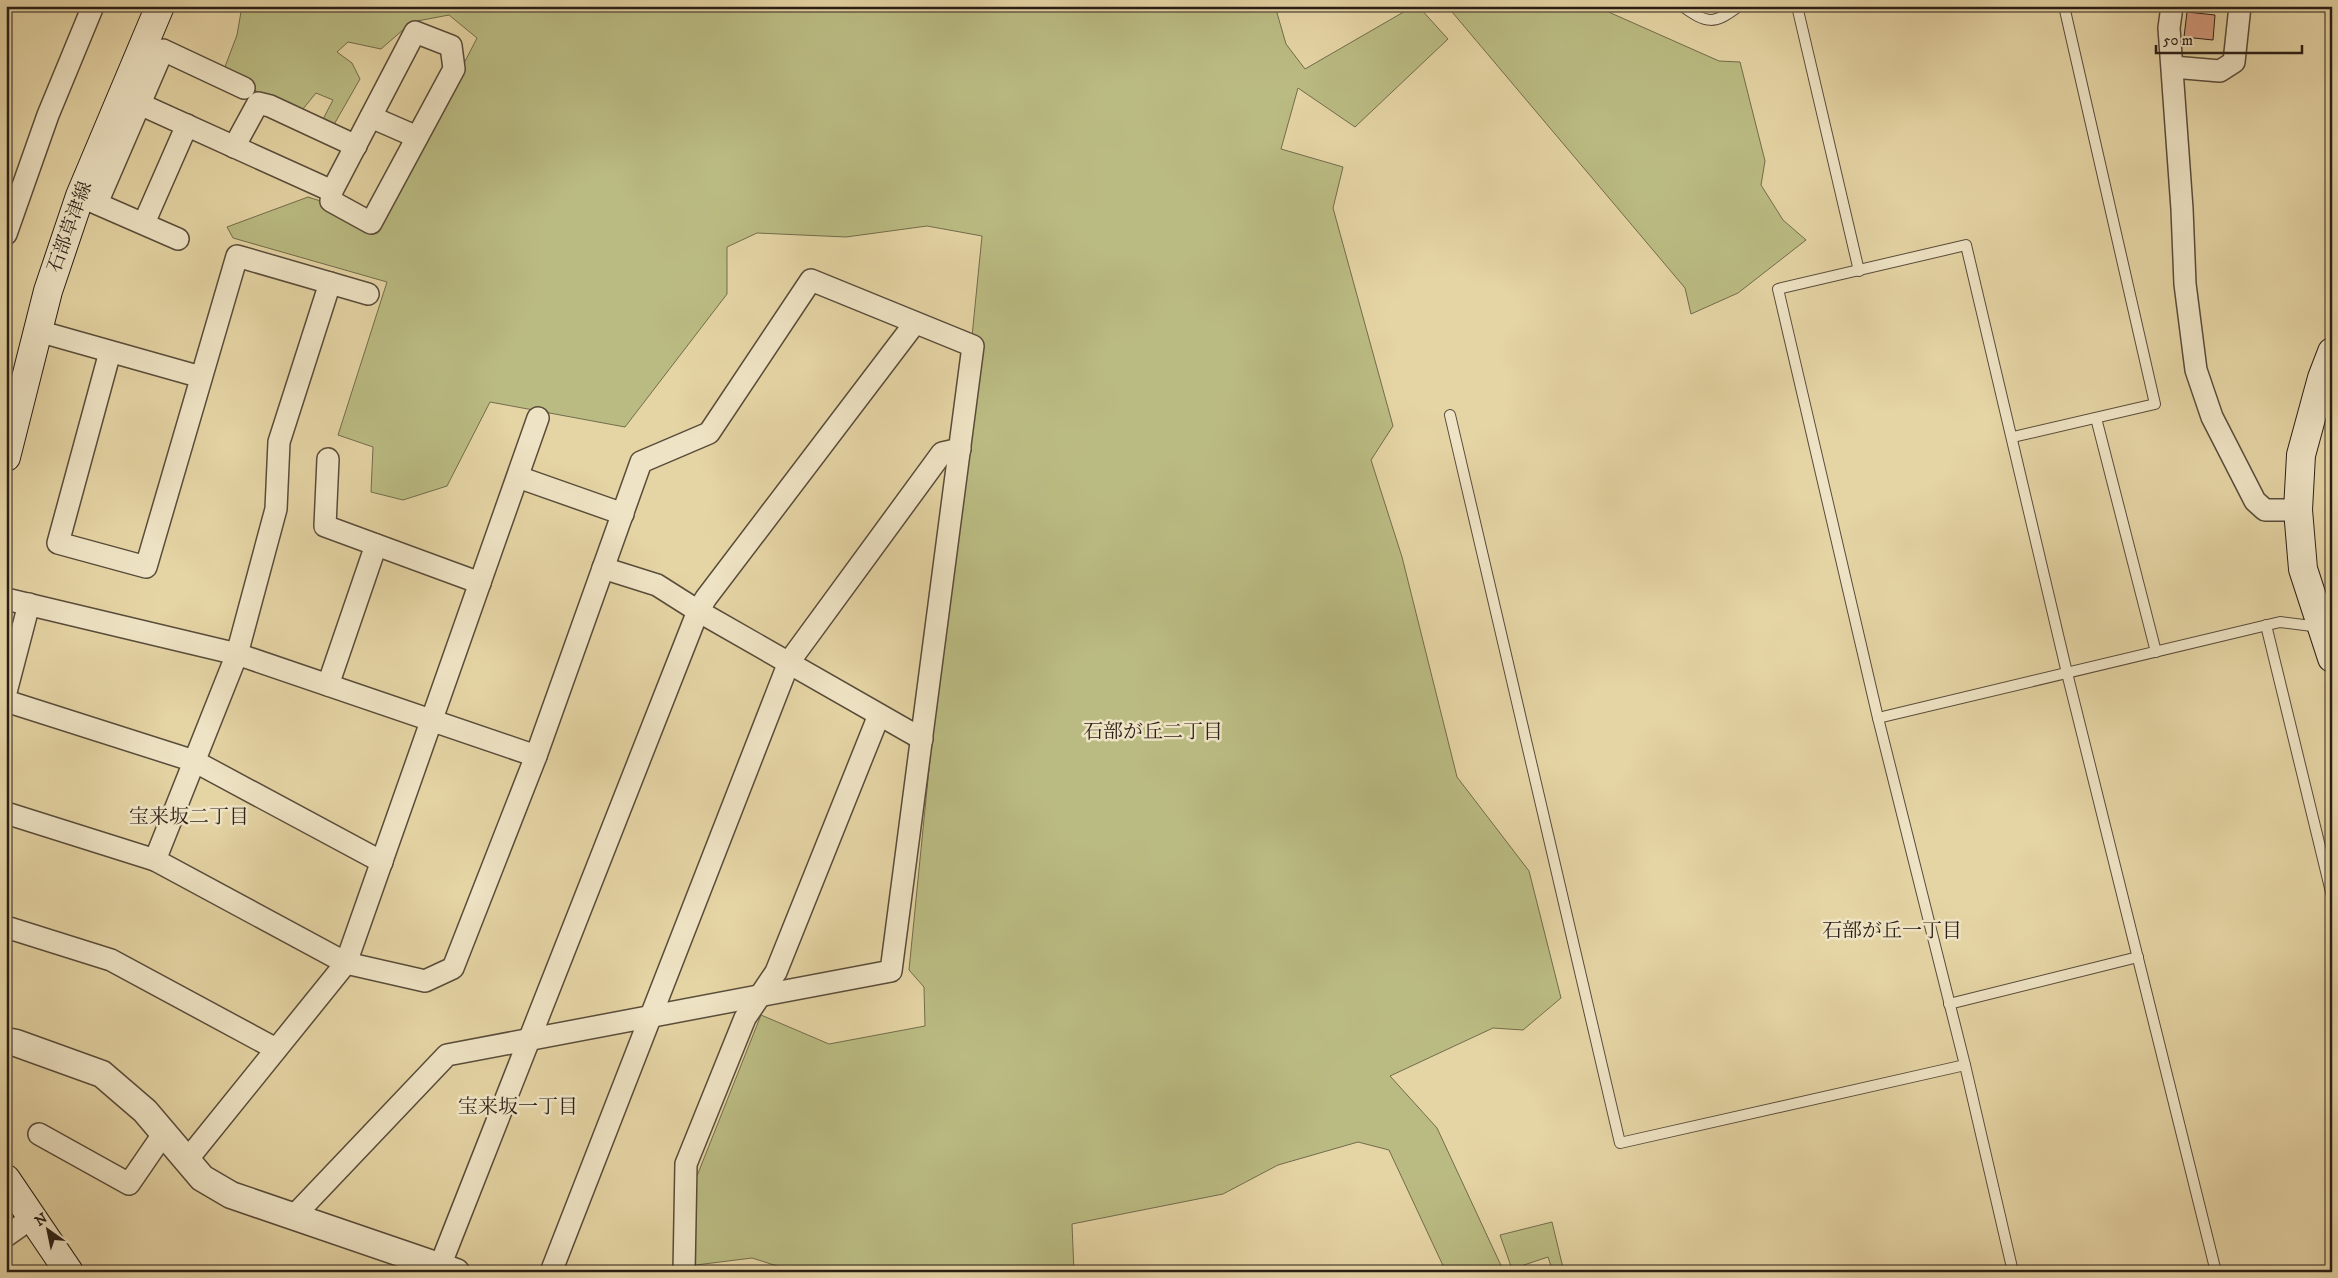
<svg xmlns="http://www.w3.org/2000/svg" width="2338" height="1278" font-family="'IM FELL DW Pica','Noto Serif JP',serif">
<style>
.green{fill:#babb82;stroke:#726c4c}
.building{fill:#da9e81;stroke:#2a1e16}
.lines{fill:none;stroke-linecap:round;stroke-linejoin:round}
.service-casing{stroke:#594c3a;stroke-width:12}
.minor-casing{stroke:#594c3a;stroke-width:24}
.tertiary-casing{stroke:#594c3a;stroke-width:29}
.secondary-casing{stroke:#2a1e16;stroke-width:30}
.service{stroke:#eee3c4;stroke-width:10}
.minor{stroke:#eee3c4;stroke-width:21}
.tertiary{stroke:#eee3c4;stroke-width:26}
.secondary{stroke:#eee3c4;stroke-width:28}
.labels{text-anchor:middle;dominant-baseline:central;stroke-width:5;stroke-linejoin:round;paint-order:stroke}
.street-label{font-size:19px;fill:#2a1e16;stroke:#eee3c4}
.neighbourhood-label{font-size:20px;fill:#2a1e16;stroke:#eee3c4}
</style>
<rect width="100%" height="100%" fill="#e5d4a4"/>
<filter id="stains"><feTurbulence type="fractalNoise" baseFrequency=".004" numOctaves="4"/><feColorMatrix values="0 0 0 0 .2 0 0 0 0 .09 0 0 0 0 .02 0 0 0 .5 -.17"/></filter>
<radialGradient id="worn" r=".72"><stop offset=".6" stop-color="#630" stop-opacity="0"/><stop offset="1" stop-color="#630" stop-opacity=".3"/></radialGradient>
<g class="green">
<path d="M 242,6 L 1275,6 L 1286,44 L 1305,69 L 1414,6 L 1418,6 L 1448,39 L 1355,127 L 1298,88 L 1281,149 L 1343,167 L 1333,208 L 1393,426 L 1371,460 L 1402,557 L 1457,777 L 1529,871 L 1561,998 L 1523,1030 L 1493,1028 L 1390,1076 L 1437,1128 L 1504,1272 L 1446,1272 L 1389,1150 L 1358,1142 L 1278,1165 L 1223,1194 L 1072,1224 L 1074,1272 L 796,1272 L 752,1258 L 696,1265 L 690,1259 L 689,1196 L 761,1015 L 829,1044 L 925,1026 L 924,987 L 909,970 L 982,236 L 927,226 L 846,237 L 757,233 L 727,247 L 727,294 L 625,427 L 490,402 L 447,486 L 403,500 L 371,492 L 373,447 L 338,435 L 387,282 L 233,238 L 227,227 L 308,197 L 383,221 L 477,38 L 449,15 L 412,22 L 381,49 L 348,42 L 337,52 L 352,63 L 360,79 L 332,128 L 321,123 L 333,100 L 316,93 L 298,115 L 223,72 L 237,35 Z"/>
<path d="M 1447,6 L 1595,6 L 1719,61 L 1740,62 L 1765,161 L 1761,185 L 1783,220 L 1806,240 L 1738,293 L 1691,314 L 1685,288 Z"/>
<path d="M 1552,1222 L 1564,1272 L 1553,1272 L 1548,1257 L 1524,1265 L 1526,1272 L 1513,1272 L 1500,1235 Z"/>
</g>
<path class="building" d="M 2187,12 L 2215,15 L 2213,40 L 2184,37 Z"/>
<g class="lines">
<defs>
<g id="service">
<path d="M 1682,6 C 1707,24 1714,25 1739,6"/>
<path d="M 1797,6 L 1859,271"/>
<path d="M 1450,415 L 1620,1143 L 1965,1065"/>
<path d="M 2096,418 L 2156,652"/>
<path d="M 2013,437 L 2155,404 L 2064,6"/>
<path d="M 2266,625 L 2332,896"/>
<path d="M 1878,718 L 2280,622 L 2320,627"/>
<path d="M 1949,1004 L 2138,957"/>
<path d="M 2013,1272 L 1965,1065 L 1878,718 L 1778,289 L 1966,245 L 2067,673 L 2216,1272"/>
</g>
<g id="minor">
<path d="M 2172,6 L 2169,28 L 2182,209 L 2185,284 L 2196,370 L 2212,417 L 2255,501 L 2265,510 L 2298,510"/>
<path d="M 2173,67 L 2220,71 L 2234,62 L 2240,6"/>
<path d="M 122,96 L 332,191 L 415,32 L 451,46 L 454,69 L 371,223 L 331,201 L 332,191"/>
<path d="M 371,117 L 417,137"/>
<path d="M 234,147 L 258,103 L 270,106 L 356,146"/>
<path d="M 84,198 L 178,239"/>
<path d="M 97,203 L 163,50 L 244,88"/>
<path d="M 144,223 L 187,125"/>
<path d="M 6,234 L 48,115 L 93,6"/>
<path d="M 38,331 L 201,377"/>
<path d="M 110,352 L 58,543 L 146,567 L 237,256 L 368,294"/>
<path d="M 328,459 L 325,526 L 480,583"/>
<path d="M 518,477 L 623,514"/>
<path d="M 603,568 L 657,585 L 698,611 L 922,739"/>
<path d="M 6,599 L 237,654 L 536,756"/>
<path d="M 328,685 L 376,545"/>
<path d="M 6,692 L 29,604"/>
<path d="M 6,701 L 194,761 L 382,862"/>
<path d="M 6,813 L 155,860 L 346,963 L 425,981 L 453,968 L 536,756 L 641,462 L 709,433 L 811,280 L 973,346 L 891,971 L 447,1055 L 293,1217"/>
<path d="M 155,860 L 237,654 L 276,509 L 279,442 L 330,283"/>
<path d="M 6,927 L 111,960 L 276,1049"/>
<path d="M 39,1134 L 129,1184 L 164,1133"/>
<path d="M 187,1160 L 346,963 L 538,418"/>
<path d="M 6,1236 L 33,1217"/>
<path d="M 440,1266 L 698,611 L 706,598 L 915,323"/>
<path d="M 551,1272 L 789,662 L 942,453 L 960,449"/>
<path d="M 684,1272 L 686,1164 L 745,1018 L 776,972 L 879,715"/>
</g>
<path id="tertiary" d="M 6,1041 L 16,1043 L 102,1074 L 145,1111 L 202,1178 L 231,1195 L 456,1272"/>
<g id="secondary">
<path d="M 2332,352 L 2322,378 L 2301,455 L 2298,510 L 2303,569 L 2332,658"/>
<path d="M 6,457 L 48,291 L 80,196 L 160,6"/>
<path d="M 6,1179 L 69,1272"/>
</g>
</defs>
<use href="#service" class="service-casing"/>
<use href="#minor" class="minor-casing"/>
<use href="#tertiary" class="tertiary-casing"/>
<use href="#secondary" class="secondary-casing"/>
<use href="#service" class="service"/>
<use href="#minor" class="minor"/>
<use href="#tertiary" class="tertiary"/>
<use href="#secondary" class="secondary"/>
</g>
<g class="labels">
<g class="street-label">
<text transform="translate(70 227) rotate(-70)">石部草津線</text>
</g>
<g class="neighbourhood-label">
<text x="1153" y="732">石部が丘二丁目</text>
<text x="189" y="817">宝来坂二丁目</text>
<text x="1892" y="931">石部が丘一丁目</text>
<text x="518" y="1107">宝来坂一丁目</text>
</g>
</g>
<rect width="2338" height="1278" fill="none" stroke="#e5d4a4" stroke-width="25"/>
<rect x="8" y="8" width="2323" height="1263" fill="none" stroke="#2a1e16" stroke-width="2.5"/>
<rect x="12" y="12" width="2313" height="1253" fill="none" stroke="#2a1e16"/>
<g transform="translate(48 1230) rotate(327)" stroke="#eee3c4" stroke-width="4" paint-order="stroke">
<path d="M0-4L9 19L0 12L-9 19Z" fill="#2a1e16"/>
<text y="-8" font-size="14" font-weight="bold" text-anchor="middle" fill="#2a1e16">N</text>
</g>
<path d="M2156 45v8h146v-8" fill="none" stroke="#2a1e16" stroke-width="2.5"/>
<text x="2163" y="45" font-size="15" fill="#2a1e16" stroke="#eee3c4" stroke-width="4" paint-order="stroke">50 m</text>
<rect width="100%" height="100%" filter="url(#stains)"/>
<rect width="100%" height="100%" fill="url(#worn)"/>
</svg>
